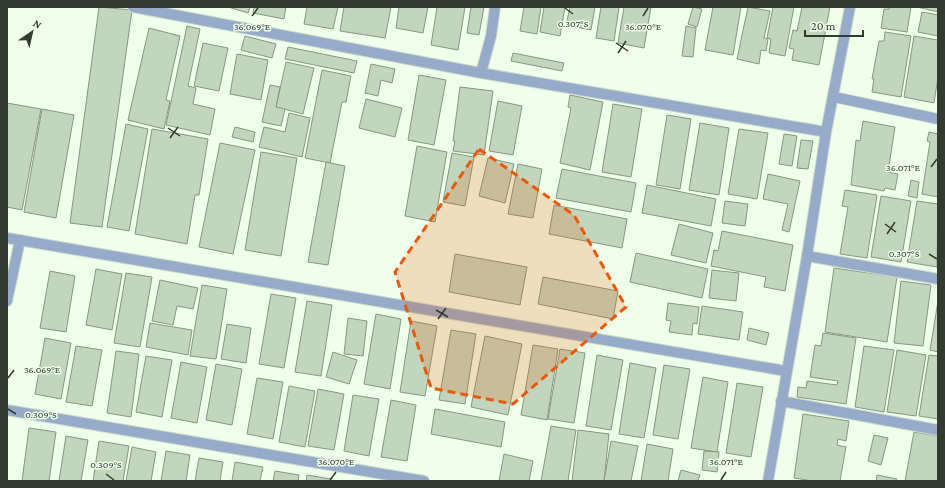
<svg xmlns="http://www.w3.org/2000/svg" width="945" height="488" font-family="'Crimson Pro',serif">
<style>
.building{fill:#c2d5bd;stroke:#869881}
.lines{fill:none;stroke-linecap:round;stroke-linejoin:round}
.minor-casing{stroke:#cddcca;stroke-width:12}
.minor{stroke:#96aac9;stroke-width:10}
.marked{fill:#e8590c;fill-opacity:0.2;stroke:#e8590c;stroke-width:3;stroke-dasharray:8 5;stroke-linejoin:round}
.ticks{fill:none;stroke:#333b31;stroke-width:1.5}
.ticks-label{font-size:10px;text-anchor:middle;fill:#333b31;stroke:#efffeb;stroke-width:3;stroke-linejoin:round;paint-order:stroke}
</style>
<rect width="100%" height="100%" fill="#efffeb"/>
<g class="building">
<path d="M 99,7 L 132,10 L 102,227 L 70,223 Z"/>
<path d="M 228,7 L 250,7 L 248,13 Z"/>
<path d="M 254,7 L 286,7 L 284,19 L 253,13 Z"/>
<path d="M 307,7 L 338,7 L 333,29 L 304,24 Z"/>
<path d="M 344,7 L 391,7 L 385,38 L 340,31 Z"/>
<path d="M 399,7 L 428,7 L 423,33 L 396,28 Z"/>
<path d="M 437,7 L 465,7 L 458,50 L 431,45 Z"/>
<path d="M 471,7 L 484,7 L 479,35 L 467,33 Z"/>
<path d="M 524,7 L 541,7 L 537,34 L 520,31 Z"/>
<path d="M 544,7 L 565,7 L 560,36 L 540,32 Z"/>
<path d="M 570,7 L 595,7 L 591,30 L 566,25 Z"/>
<path d="M 601,7 L 619,7 L 614,41 L 596,38 Z"/>
<path d="M 624,7 L 651,7 L 644,48 L 618,43 Z"/>
<path d="M 693,7 L 702,9 L 697,27 L 688,24 Z"/>
<path d="M 713,7 L 741,7 L 733,55 L 705,50 Z"/>
<path d="M 748,7 L 770,11 L 764,38 L 768,39 L 766,51 L 761,50 L 759,64 L 737,59 Z"/>
<path d="M 773,7 L 794,7 L 785,56 L 769,53 L 771,39 L 767,38 Z"/>
<path d="M 802,7 L 830,7 L 819,65 L 792,60 L 794,49 L 789,48 L 793,30 L 797,31 Z"/>
<path d="M 889,7 L 911,7 L 907,32 L 881,28 L 884,9 L 889,9 Z"/>
<path d="M 917,7 L 938,7 L 938,12 Z"/>
<path d="M 922,12 L 938,15 L 938,36 L 918,32 Z"/>
<path d="M 187,26 L 200,29 L 188,86 L 196,88 L 193,104 L 215,109 L 210,135 L 166,125 Z"/>
<path d="M 686,26 L 696,28 L 693,57 L 682,56 Z"/>
<path d="M 149,28 L 180,36 L 166,100 L 170,101 L 164,129 L 128,120 Z"/>
<path d="M 885,32 L 911,36 L 901,97 L 872,92 L 874,79 L 872,79 L 879,41 L 884,41 Z"/>
<path d="M 245,36 L 276,44 L 272,58 L 241,50 Z"/>
<path d="M 914,36 L 938,40 L 938,77 L 934,103 L 904,97 Z"/>
<path d="M 203,43 L 228,48 L 219,91 L 194,86 Z"/>
<path d="M 288,47 L 357,61 L 354,73 L 285,59 Z"/>
<path d="M 513,53 L 564,63 L 562,71 L 511,61 Z"/>
<path d="M 237,54 L 268,60 L 261,100 L 230,94 Z"/>
<path d="M 286,62 L 314,68 L 303,114 L 276,107 Z"/>
<path d="M 371,64 L 395,69 L 392,83 L 381,80 L 378,96 L 365,93 Z"/>
<path d="M 322,70 L 351,76 L 346,102 L 342,102 L 330,163 L 305,158 Z"/>
<path d="M 419,75 L 446,80 L 434,145 L 408,140 Z"/>
<path d="M 270,85 L 280,87 L 276,107 L 285,109 L 281,126 L 262,122 Z"/>
<path d="M 460,87 L 493,91 L 484,155 L 453,151 L 455,141 L 453,141 Z"/>
<path d="M 570,95 L 603,102 L 590,170 L 560,163 L 571,108 L 568,107 Z"/>
<path d="M 366,99 L 402,108 L 395,137 L 359,128 Z"/>
<path d="M 498,101 L 522,106 L 513,155 L 489,151 Z"/>
<path d="M 7,103 L 41,109 L 22,210 L 7,207 Z"/>
<path d="M 613,104 L 642,109 L 631,177 L 602,172 Z"/>
<path d="M 42,109 L 74,115 L 56,218 L 24,212 Z"/>
<path d="M 289,113 L 310,118 L 302,157 L 259,147 L 264,127 L 285,132 Z"/>
<path d="M 667,115 L 691,119 L 680,189 L 656,185 Z"/>
<path d="M 863,121 L 895,127 L 888,172 L 898,174 L 895,190 L 885,188 L 884,191 L 851,185 L 856,140 L 860,141 Z"/>
<path d="M 700,123 L 729,128 L 719,195 L 689,190 Z"/>
<path d="M 126,124 L 148,129 L 129,231 L 107,227 Z"/>
<path d="M 235,127 L 255,132 L 253,142 L 232,137 Z"/>
<path d="M 152,129 L 208,139 L 199,195 L 195,195 L 187,244 L 135,234 Z"/>
<path d="M 739,129 L 768,133 L 757,199 L 728,194 Z"/>
<path d="M 929,132 L 938,134 L 938,197 L 922,194 L 930,142 L 927,141 Z"/>
<path d="M 784,134 L 797,136 L 792,166 L 779,164 Z"/>
<path d="M 801,140 L 813,141 L 808,169 L 797,168 Z"/>
<path d="M 220,143 L 255,150 L 233,254 L 199,247 Z"/>
<path d="M 417,146 L 447,152 L 435,222 L 405,216 Z"/>
<path d="M 261,152 L 297,158 L 281,256 L 245,250 Z"/>
<path d="M 452,153 L 474,157 L 465,206 L 443,202 Z"/>
<path d="M 488,158 L 514,164 L 505,203 L 479,196 Z"/>
<path d="M 326,162 L 345,166 L 328,265 L 308,262 Z"/>
<path d="M 518,164 L 542,169 L 533,218 L 508,214 Z"/>
<path d="M 562,169 L 636,183 L 631,212 L 556,198 Z"/>
<path d="M 768,174 L 800,181 L 789,232 L 782,230 L 788,204 L 763,199 Z"/>
<path d="M 911,180 L 919,182 L 917,198 L 908,196 Z"/>
<path d="M 647,185 L 716,199 L 711,226 L 642,213 Z"/>
<path d="M 845,190 L 877,195 L 867,258 L 840,254 L 848,207 L 842,206 Z"/>
<path d="M 881,196 L 911,201 L 901,262 L 871,257 Z"/>
<path d="M 725,201 L 748,204 L 745,226 L 722,223 Z"/>
<path d="M 917,201 L 938,204 L 937,267 L 907,262 Z"/>
<path d="M 554,205 L 627,219 L 622,248 L 549,234 Z"/>
<path d="M 679,224 L 713,233 L 706,263 L 671,255 Z"/>
<path d="M 722,231 L 793,245 L 785,291 L 764,287 L 766,277 L 711,266 L 714,250 L 718,251 Z"/>
<path d="M 636,253 L 708,269 L 702,298 L 630,282 Z"/>
<path d="M 455,254 L 527,267 L 520,305 L 449,292 Z"/>
<path d="M 834,268 L 897,277 L 887,342 L 825,332 Z"/>
<path d="M 96,269 L 122,274 L 112,330 L 86,325 Z"/>
<path d="M 712,270 L 739,273 L 736,301 L 709,298 Z"/>
<path d="M 50,271 L 75,276 L 66,332 L 40,328 Z"/>
<path d="M 126,273 L 152,277 L 140,347 L 114,343 Z"/>
<path d="M 543,277 L 618,291 L 613,319 L 538,304 Z"/>
<path d="M 160,280 L 198,288 L 193,309 L 177,306 L 173,325 L 152,321 Z"/>
<path d="M 901,281 L 931,285 L 923,346 L 894,343 Z"/>
<path d="M 202,285 L 227,289 L 216,359 L 190,356 Z"/>
<path d="M 271,294 L 296,298 L 284,368 L 259,364 Z"/>
<path d="M 307,301 L 332,305 L 321,376 L 295,372 Z"/>
<path d="M 938,301 L 938,352 L 930,350 Z"/>
<path d="M 668,303 L 699,307 L 697,324 L 693,323 L 692,335 L 669,332 L 671,321 L 666,320 Z"/>
<path d="M 702,306 L 743,312 L 739,340 L 698,334 Z"/>
<path d="M 376,314 L 401,319 L 390,389 L 364,384 Z"/>
<path d="M 348,318 L 367,321 L 363,356 L 344,354 Z"/>
<path d="M 411,321 L 437,326 L 425,396 L 400,392 Z"/>
<path d="M 150,323 L 192,330 L 188,355 L 146,347 Z"/>
<path d="M 227,324 L 251,328 L 246,363 L 221,359 Z"/>
<path d="M 749,328 L 769,333 L 766,345 L 747,340 Z"/>
<path d="M 451,330 L 476,334 L 465,404 L 439,400 Z"/>
<path d="M 823,333 L 856,338 L 846,404 L 797,397 L 798,387 L 806,388 L 807,381 L 837,385 L 838,381 L 810,377 L 815,345 L 821,346 Z"/>
<path d="M 485,336 L 522,344 L 508,415 L 471,407 Z"/>
<path d="M 45,338 L 71,343 L 61,399 L 35,394 Z"/>
<path d="M 533,345 L 558,349 L 547,420 L 521,415 Z"/>
<path d="M 76,346 L 102,350 L 92,406 L 66,402 Z"/>
<path d="M 864,346 L 894,350 L 884,412 L 855,407 Z"/>
<path d="M 560,349 L 585,353 L 574,423 L 548,419 Z"/>
<path d="M 897,350 L 926,355 L 916,416 L 887,412 Z"/>
<path d="M 116,351 L 139,354 L 131,417 L 107,413 Z"/>
<path d="M 333,352 L 357,360 L 349,384 L 326,377 Z"/>
<path d="M 597,355 L 623,360 L 611,430 L 586,426 Z"/>
<path d="M 929,355 L 938,356 L 938,419 L 919,416 Z"/>
<path d="M 146,356 L 172,360 L 162,417 L 136,412 Z"/>
<path d="M 181,362 L 207,367 L 197,423 L 171,418 Z"/>
<path d="M 630,363 L 656,368 L 644,438 L 619,434 Z"/>
<path d="M 216,364 L 242,369 L 232,425 L 206,420 Z"/>
<path d="M 664,365 L 690,369 L 678,439 L 653,435 Z"/>
<path d="M 703,377 L 728,382 L 717,452 L 691,448 Z"/>
<path d="M 257,378 L 283,382 L 273,439 L 247,434 Z"/>
<path d="M 737,383 L 763,387 L 751,457 L 726,453 Z"/>
<path d="M 289,386 L 315,391 L 305,447 L 279,442 Z"/>
<path d="M 318,389 L 344,394 L 334,450 L 308,446 Z"/>
<path d="M 353,395 L 379,399 L 369,456 L 344,451 Z"/>
<path d="M 391,400 L 416,405 L 407,461 L 381,457 Z"/>
<path d="M 435,409 L 505,422 L 501,447 L 431,434 Z"/>
<path d="M 803,414 L 849,421 L 846,441 L 838,439 L 837,445 L 846,447 L 840,481 L 813,481 L 794,478 Z"/>
<path d="M 551,426 L 576,430 L 568,481 L 541,481 Z"/>
<path d="M 29,428 L 56,432 L 49,481 L 22,481 Z"/>
<path d="M 578,430 L 609,434 L 604,481 L 572,481 Z"/>
<path d="M 914,432 L 938,436 L 938,481 L 905,481 Z"/>
<path d="M 874,435 L 888,438 L 881,465 L 868,461 Z"/>
<path d="M 66,436 L 88,440 L 81,481 L 59,481 Z"/>
<path d="M 99,441 L 129,446 L 123,481 L 93,481 Z"/>
<path d="M 611,441 L 638,446 L 631,481 L 604,481 Z"/>
<path d="M 647,444 L 673,449 L 668,481 L 641,481 Z"/>
<path d="M 132,447 L 156,452 L 151,481 L 126,481 Z"/>
<path d="M 166,451 L 190,455 L 186,481 L 161,481 Z"/>
<path d="M 704,451 L 719,452 L 717,472 L 702,470 Z"/>
<path d="M 504,454 L 533,461 L 529,481 L 499,481 Z"/>
<path d="M 199,458 L 223,462 L 220,481 L 195,481 Z"/>
<path d="M 235,462 L 263,467 L 260,481 L 232,481 Z"/>
<path d="M 681,470 L 700,475 L 698,481 L 678,481 Z"/>
<path d="M 275,471 L 299,475 L 298,481 L 273,481 Z"/>
<path d="M 307,475 L 331,479 L 331,481 L 306,481 Z"/>
<path d="M 877,475 L 897,479 L 896,481 L 876,481 Z"/>
</g>
<g class="lines">
<defs>
<g id="minor">
<path d="M 133,7 L 481,73 L 826,132"/>
<path d="M 481,73 L 491,36 L 495,7"/>
<path d="M 834,97 L 938,119"/>
<path d="M 7,238 L 786,371"/>
<path d="M 807,256 L 938,279"/>
<path d="M 7,301 L 20,240"/>
<path d="M 781,401 L 938,430"/>
<path d="M 7,410 L 424,481"/>
<path d="M 768,481 L 807,256 L 826,132 L 850,7"/>
</g>
</defs>
<use href="#minor" class="minor-casing"/>
<use href="#minor" class="minor"/>
</g>
<path class="marked" d="M 479,149 L 574,215 L 626,307 L 513,404 L 431,388 L 395,272 Z"/>
<path class="ticks" d="M 565,8 L 573,14M 252,16 L 258,8M 643,16 L 648,8M 616,43 L 628,51M 618,53 L 626,41M 168,128 L 180,136M 170,138 L 178,127M 931,167 L 937,159M 885,224 L 896,232M 887,234 L 895,222M 929,254 L 937,259M 436,310 L 448,317M 438,319 L 446,308M 8,378 L 14,370M 8,409 L 16,414M 106,474 L 114,480M 330,480 L 336,472M 721,480 L 726,472"/>
<g class="ticks-label">
<text x="573" y="27">0.307°S</text>
<text x="252" y="30">36.069°E</text>
<text x="643" y="30">36.070°E</text>
<text x="903" y="171">36.071°E</text>
<text x="904" y="257">0.307°S</text>
<text x="42" y="373">36.069°E</text>
<text x="41" y="418">0.309°S</text>
<text x="336" y="465">36.070°E</text>
<text x="726" y="465">36.071°E</text>
<text x="106" y="468">0.309°S</text>
</g>
<rect width="945" height="488" fill="none" stroke="#333b31" stroke-width="16"/>
<g transform="translate(32 32) rotate(34)" stroke="#efffeb" stroke-width="3" paint-order="stroke">
<path d="M0-3L7 15L0 10L-7 15Z" fill="#333b31"/>
<text y="-6" font-size="11" font-weight="bold" text-anchor="middle" fill="#333b31">N</text>
</g>
<path d="M805 30v6h58v-6" fill="none" stroke="#333b31" stroke-width="2"/>
<text x="811" y="30" font-size="12" fill="#333b31" stroke="#efffeb" stroke-width="3" paint-order="stroke">20 m</text>
</svg>
